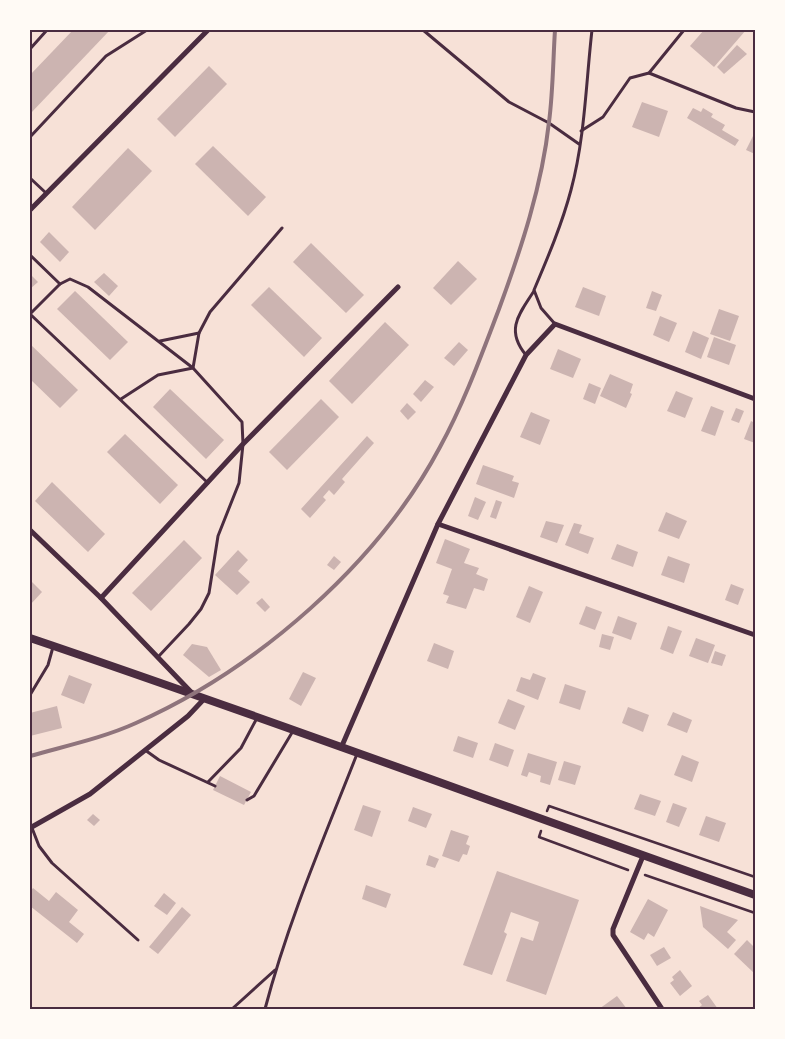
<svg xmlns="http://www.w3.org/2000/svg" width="785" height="1039" font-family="'PT Sans',sans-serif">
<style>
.building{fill:#ccb4b1}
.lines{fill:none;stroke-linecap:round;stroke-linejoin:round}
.path{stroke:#4a2c40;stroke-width:2.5}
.service{stroke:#4a2c40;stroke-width:3}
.minor{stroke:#4a2c40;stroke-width:5}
.secondary{stroke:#4a2c40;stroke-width:8}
.rail{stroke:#8f747c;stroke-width:4}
.neatline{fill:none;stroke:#4a2c40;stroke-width:2}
</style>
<rect width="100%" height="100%" fill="#f7e1d7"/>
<g class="building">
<path d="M 73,30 L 110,30 L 30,114 L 30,75 Z"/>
<path d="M 704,30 L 746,30 L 714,67 L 690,46 Z"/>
<path d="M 737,45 L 747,54 L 724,74 L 717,67 Z"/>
<path d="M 209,66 L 227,84 L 175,137 L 157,119 Z"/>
<path d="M 642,102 L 668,111 L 659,137 L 632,127 Z"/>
<path d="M 693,108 L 701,112 L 703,108 L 713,114 L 711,117 L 725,125 L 722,130 L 739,140 L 735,146 L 687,118 Z"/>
<path d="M 755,132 L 755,154 L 746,150 Z"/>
<path d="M 213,146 L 266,197 L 248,216 L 195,164 Z"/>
<path d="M 128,148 L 152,171 L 95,230 L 72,207 Z"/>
<path d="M 49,232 L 69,252 L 60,262 L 40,242 Z"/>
<path d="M 311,243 L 364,295 L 346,313 L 293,262 Z"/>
<path d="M 458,261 L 477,279 L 451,305 L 433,288 Z"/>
<path d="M 104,273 L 118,286 L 109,296 L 94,282 Z"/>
<path d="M 30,274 L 38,282 L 30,289 Z"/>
<path d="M 269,287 L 322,338 L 304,357 L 251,305 Z"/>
<path d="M 583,287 L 606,296 L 599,316 L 575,307 Z"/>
<path d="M 75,291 L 128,342 L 110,360 L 57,309 Z"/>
<path d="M 652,291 L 662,295 L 656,311 L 646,308 Z"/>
<path d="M 719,309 L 739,316 L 730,341 L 710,334 Z"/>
<path d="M 660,316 L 677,323 L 669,342 L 653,335 Z"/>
<path d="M 385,322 L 409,345 L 352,404 L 329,381 Z"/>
<path d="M 693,331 L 709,338 L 701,359 L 685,352 Z"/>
<path d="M 714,337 L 736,345 L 729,365 L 707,357 Z"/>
<path d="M 459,342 L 468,350 L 454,366 L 444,358 Z"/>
<path d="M 30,344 L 78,390 L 60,408 L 30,379 Z"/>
<path d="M 558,349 L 581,359 L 573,378 L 550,369 Z"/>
<path d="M 610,374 L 633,384 L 630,393 L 632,394 L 626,408 L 600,396 Z"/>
<path d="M 425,380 L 434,387 L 421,402 L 413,394 Z"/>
<path d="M 589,383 L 601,388 L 595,404 L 583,399 Z"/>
<path d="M 170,389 L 224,440 L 206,459 L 153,407 Z"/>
<path d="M 676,391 L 693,398 L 685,418 L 667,411 Z"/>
<path d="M 321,399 L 339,417 L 287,470 L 269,452 Z"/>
<path d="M 407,403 L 416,412 L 408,420 L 400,411 Z"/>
<path d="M 711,406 L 724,411 L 715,436 L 701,431 Z"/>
<path d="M 736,408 L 744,411 L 739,423 L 731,420 Z"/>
<path d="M 531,412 L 550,420 L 540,445 L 520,437 Z"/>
<path d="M 751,421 L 755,423 L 755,443 L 744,439 Z"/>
<path d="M 125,434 L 178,485 L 160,504 L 107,452 Z"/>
<path d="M 367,436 L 374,443 L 342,479 L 345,482 L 334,495 L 329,490 L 323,497 L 326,500 L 310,518 L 301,509 Z"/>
<path d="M 483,465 L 514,476 L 512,481 L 519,483 L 514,498 L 476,484 Z"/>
<path d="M 52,482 L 105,534 L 88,552 L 35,501 Z"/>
<path d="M 475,497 L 486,502 L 478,520 L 468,516 Z"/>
<path d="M 496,500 L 502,502 L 496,519 L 490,517 Z"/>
<path d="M 666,512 L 687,521 L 679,539 L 658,531 Z"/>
<path d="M 546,521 L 564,525 L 557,543 L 540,537 Z"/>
<path d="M 574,523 L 582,525 L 579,533 L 594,538 L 588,554 L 565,545 Z"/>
<path d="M 445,539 L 470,549 L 464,563 L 479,568 L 476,574 L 488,579 L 484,591 L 474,588 L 466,609 L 446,603 L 449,596 L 443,594 L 452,569 L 436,563 Z"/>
<path d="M 184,540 L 202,558 L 151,611 L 132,593 Z"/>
<path d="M 617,544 L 638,552 L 633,567 L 611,559 Z"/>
<path d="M 238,550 L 248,560 L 238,571 L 250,582 L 237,595 L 215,575 Z"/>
<path d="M 334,556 L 341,562 L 334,570 L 327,565 Z"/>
<path d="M 668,556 L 690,564 L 684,583 L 661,575 Z"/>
<path d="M 30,580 L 42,592 L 30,605 Z"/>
<path d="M 731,584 L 744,589 L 738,605 L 725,600 Z"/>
<path d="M 529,586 L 543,592 L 530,623 L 516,617 Z"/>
<path d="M 262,598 L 270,607 L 265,612 L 256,603 Z"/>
<path d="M 586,606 L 602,612 L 595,630 L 579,624 Z"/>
<path d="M 618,616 L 637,623 L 631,640 L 612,633 Z"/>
<path d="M 668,626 L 682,631 L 673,654 L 660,649 Z"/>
<path d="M 602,634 L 614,637 L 610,650 L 599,647 Z"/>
<path d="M 696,638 L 715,645 L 708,663 L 689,656 Z"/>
<path d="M 434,643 L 454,651 L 448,669 L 427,661 Z"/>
<path d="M 192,644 L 207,647 L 221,670 L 209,677 L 183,655 Z"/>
<path d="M 715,651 L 726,655 L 722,666 L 711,663 Z"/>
<path d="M 303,672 L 316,678 L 301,706 L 289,699 Z"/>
<path d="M 533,673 L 546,678 L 538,700 L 516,691 L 521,677 L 530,680 Z"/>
<path d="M 69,675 L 92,684 L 84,704 L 61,695 Z"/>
<path d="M 565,684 L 586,691 L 580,710 L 559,703 Z"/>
<path d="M 508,699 L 525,706 L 515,730 L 498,723 Z"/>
<path d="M 57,706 L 62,728 L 30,736 L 30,713 Z"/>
<path d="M 628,707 L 649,715 L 643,732 L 622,723 Z"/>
<path d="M 673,712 L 692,720 L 687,733 L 667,725 Z"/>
<path d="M 458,736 L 478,743 L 473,758 L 453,751 Z"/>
<path d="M 495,743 L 514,750 L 508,767 L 489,760 Z"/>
<path d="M 528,753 L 557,762 L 550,785 L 540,782 L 541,776 L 529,772 L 527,777 L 521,775 Z"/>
<path d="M 682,755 L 699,762 L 692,782 L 674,775 Z"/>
<path d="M 564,761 L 581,766 L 575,785 L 558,780 Z"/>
<path d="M 220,776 L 251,792 L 244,805 L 213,790 Z"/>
<path d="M 640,794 L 661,801 L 655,816 L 634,809 Z"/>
<path d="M 673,803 L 687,808 L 679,827 L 666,822 Z"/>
<path d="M 363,805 L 381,811 L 372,837 L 354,830 Z"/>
<path d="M 413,807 L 432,814 L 426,828 L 408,821 Z"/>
<path d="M 93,814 L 100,820 L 94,826 L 87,820 Z"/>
<path d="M 706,816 L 726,823 L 719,842 L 699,835 Z"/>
<path d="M 451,830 L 469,836 L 466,844 L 470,846 L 467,855 L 463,854 L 459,862 L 442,856 Z"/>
<path d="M 429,855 L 439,859 L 435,868 L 426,865 Z"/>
<path d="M 497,871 L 579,900 L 546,995 L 506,981 L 521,937 L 533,941 L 539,922 L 511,912 L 504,932 L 507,934 L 492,975 L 463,965 Z"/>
<path d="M 366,885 L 391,894 L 386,908 L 362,899 Z"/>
<path d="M 33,888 L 49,901 L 56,892 L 78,910 L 69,922 L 84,934 L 77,943 L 30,906 L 30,892 Z"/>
<path d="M 164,893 L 176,903 L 167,915 L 154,906 Z"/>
<path d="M 648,899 L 668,910 L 654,937 L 648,933 L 644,940 L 630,932 Z"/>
<path d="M 700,906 L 738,920 L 727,932 L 736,940 L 728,949 L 703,927 Z"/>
<path d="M 182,907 L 191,915 L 158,954 L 149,947 Z"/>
<path d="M 747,940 L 755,948 L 755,974 L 734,954 Z"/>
<path d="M 664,947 L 671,958 L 657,966 L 650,955 Z"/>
<path d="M 680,970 L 692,986 L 680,996 L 670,983 L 674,980 L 672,977 Z"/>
<path d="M 708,995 L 718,1009 L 697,1009 L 702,1005 L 699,1001 Z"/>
<path d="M 617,996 L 627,1009 L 599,1009 Z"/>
</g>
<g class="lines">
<g class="path">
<path d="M 547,811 L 549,806 L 755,877"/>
<path d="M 541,831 L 539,837 L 628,870"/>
<path d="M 645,875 L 755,913"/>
</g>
<g class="service">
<path d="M 423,30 L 509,102 L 549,123 L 579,144"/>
<path d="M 30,49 L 47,30"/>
<path d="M 649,73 L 736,108 L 755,112"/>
<path d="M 581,131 L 603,117 L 630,78 L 649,73 L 684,30"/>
<path d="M 30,137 L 106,56 L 147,30"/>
<path d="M 30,178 L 46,193"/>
<path d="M 30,255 L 60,284 L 30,314"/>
<path d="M 60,284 L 70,279 L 88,287 L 193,368 L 242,422 L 243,444 L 239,483 L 218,536 L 209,593 L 201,609 L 189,624 L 158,657"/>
<path d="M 30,314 L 208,483"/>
<path d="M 555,324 L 541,308 L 534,290 C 548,257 562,224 571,190 C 585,138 586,82 592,30"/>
<path d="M 160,341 L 199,333"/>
<path d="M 526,355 C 505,330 519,314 534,291"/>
<path d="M 121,399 L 158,375 L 193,368 L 199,333 L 210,312 L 282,228"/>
<path d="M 30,695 L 48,665 L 53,647"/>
<path d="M 145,750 L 159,760 L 215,786"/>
<path d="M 208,782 L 241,748 L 257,718"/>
<path d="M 247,800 L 254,796 L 293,731"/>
<path d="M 32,828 L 39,846 L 52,863 L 138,940"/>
<path d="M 232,1009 L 275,970"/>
<path d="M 265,1009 C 288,921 324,838 357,754"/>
</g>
<g class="minor">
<path d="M 30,210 L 208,30"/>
<path d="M 438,524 L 755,635"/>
<path d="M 30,530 L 101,598 L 192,693"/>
<path d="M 101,598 L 243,444 L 398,287"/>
<path d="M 341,748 L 438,524 L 526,355 L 555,324 L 755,399"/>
<path d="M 30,828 L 90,794 L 188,716 L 205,698"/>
<path d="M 643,856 L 613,929 L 613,935 L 662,1009"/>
</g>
<path class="secondary" d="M 30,638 C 273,720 513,810 755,895"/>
<path class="rail" d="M 30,756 C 65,746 103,738 136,723 C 257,669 378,564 440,447 C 464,403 481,356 499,309 C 521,249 542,186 549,122 C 553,92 553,61 555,30"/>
</g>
<rect width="785" height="1039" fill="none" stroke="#fffaf5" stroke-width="62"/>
<rect x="31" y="31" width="723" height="977" class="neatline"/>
</svg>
